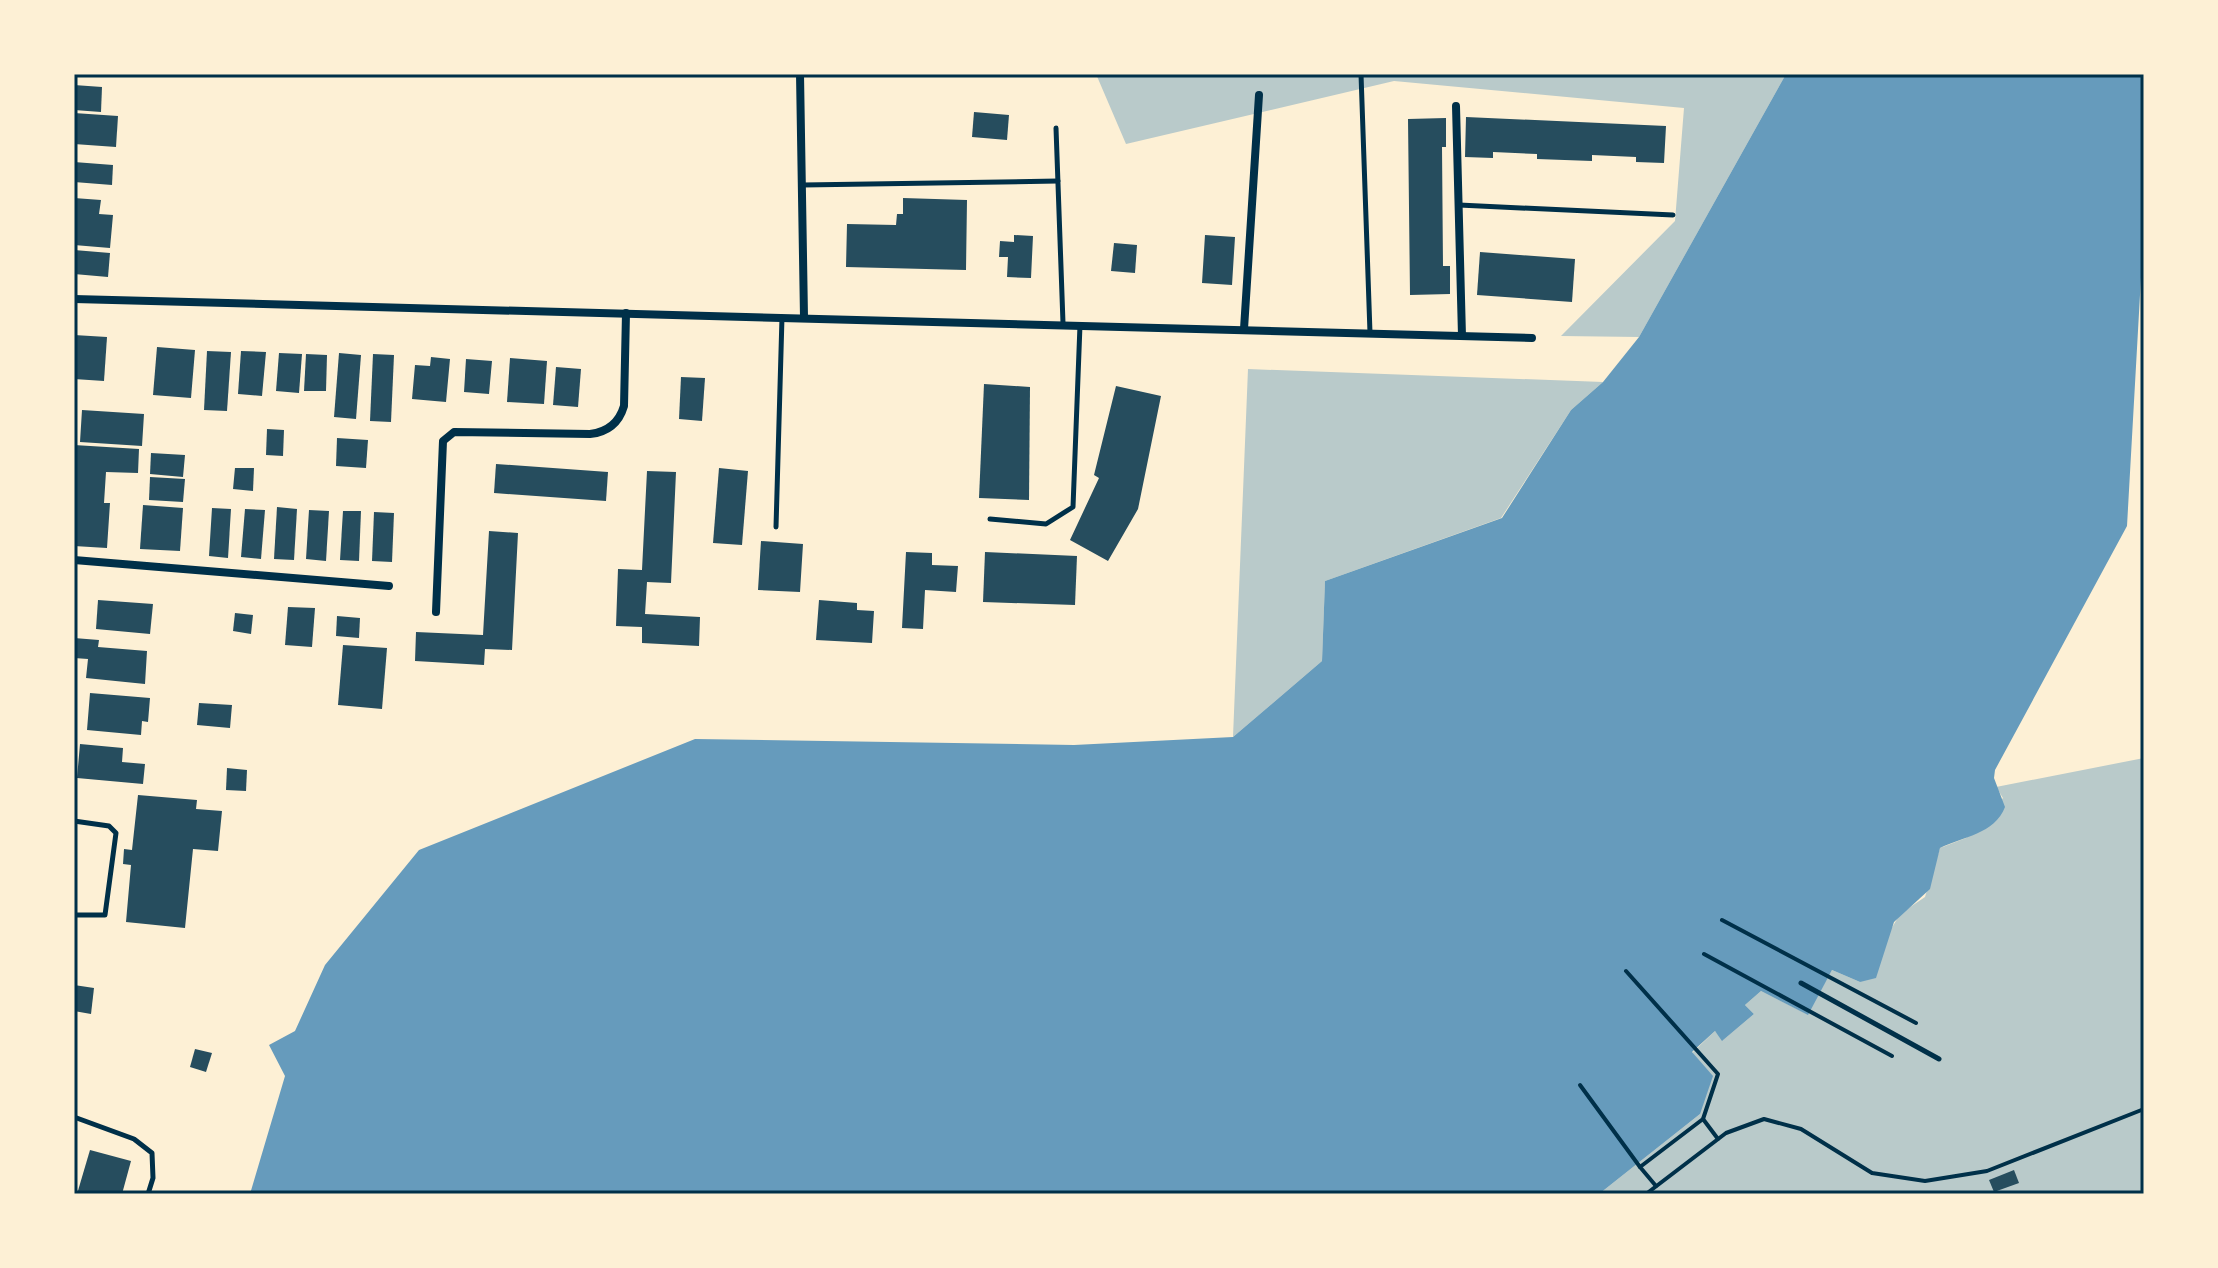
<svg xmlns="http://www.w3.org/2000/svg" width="2218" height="1268" font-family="Rubik,sans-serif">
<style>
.green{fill:#b9caca}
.water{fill:#669bbc}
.building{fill:#264d5e}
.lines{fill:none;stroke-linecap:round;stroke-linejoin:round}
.path{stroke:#003049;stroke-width:4}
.service{stroke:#003049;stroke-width:5}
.minor{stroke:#003049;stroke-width:8}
.neatline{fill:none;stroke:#003049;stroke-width:3}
</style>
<rect width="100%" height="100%" fill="#fdf0d5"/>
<g class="green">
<path d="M 1096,74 L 1786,74 L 1639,337 L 1561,336 L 1675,221 L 1684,108 L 1394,81 L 1126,144 Z"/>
<path d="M 1248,369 L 1603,382 L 1571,410 L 1501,518 L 1325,581 L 1322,661 L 1233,737 Z"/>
<path d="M 2144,758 L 2144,1194 L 1599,1194 L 1700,1114 L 1692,1053 L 1715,1031 L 1723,1040 L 1754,1014 L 1745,1005 L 1761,991 L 1807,1014 L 1832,970 L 1860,982 L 1900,914 L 1925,897 L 1940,848 L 1966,838 L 2003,798 L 1996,787 Z"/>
</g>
<path class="water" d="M 1786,74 L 2144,74 L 2144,224 L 2127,526 L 1995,770 L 1994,778 L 2005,807 C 1995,834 1962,837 1940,848 L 1930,889 L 1894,922 L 1876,978 L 1860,982 L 1832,970 L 1808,1015 L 1761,991 L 1745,1005 L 1754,1014 L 1722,1041 L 1715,1031 L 1692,1052 L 1713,1076 L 1700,1114 L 1599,1194 L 250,1194 L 285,1076 L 269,1045 L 295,1031 L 325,965 L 419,850 L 695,739 L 1074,745 L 1233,737 L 1322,661 L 1325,581 L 1502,518 L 1571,410 L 1603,382 L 1639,337 Z"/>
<g class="building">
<path d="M 74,85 L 102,87 L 101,112 L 74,110 Z"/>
<path d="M 974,112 L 1009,115 L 1007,140 L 972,137 Z"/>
<path d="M 74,113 L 118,116 L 116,147 L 74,144 Z"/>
<path d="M 1466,117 L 1666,126 L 1664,163 L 1636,162 L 1636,157 L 1592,155 L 1592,161 L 1537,159 L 1537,154 L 1493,152 L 1493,158 L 1465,157 Z"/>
<path d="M 1446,118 L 1446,147 L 1442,147 L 1443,266 L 1450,266 L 1450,294 L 1410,295 L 1408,119 Z"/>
<path d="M 74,162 L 113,165 L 112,185 L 74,182 Z"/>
<path d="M 74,198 L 101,200 L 99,214 L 113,215 L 110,248 L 74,245 Z"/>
<path d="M 903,198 L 967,200 L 966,270 L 846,267 L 847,224 L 896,225 L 897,214 L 903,214 Z"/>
<path d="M 1014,235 L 1033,236 L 1031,278 L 1007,277 L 1008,257 L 999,257 L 1000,241 L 1014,242 Z"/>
<path d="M 1205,235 L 1235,237 L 1232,285 L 1202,283 Z"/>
<path d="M 1114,243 L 1137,245 L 1135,273 L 1111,271 Z"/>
<path d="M 74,250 L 110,253 L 108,277 L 74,274 Z"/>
<path d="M 1480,252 L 1575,259 L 1572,302 L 1477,295 Z"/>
<path d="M 74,335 L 107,337 L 104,381 L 74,379 Z"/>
<path d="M 157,347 L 195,350 L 191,398 L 153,395 Z"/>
<path d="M 207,351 L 231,352 L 227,411 L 204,410 Z"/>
<path d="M 241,351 L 266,352 L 262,396 L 238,394 Z"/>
<path d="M 279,353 L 302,354 L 299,393 L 276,391 Z"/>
<path d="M 339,353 L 361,355 L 356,419 L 334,417 Z"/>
<path d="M 306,354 L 327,355 L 326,391 L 304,391 Z"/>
<path d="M 373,354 L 394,355 L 391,422 L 370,421 Z"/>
<path d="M 431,357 L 450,359 L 446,402 L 412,399 L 415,365 L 430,366 Z"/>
<path d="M 510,358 L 547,361 L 544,404 L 507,402 Z"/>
<path d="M 466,359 L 492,361 L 489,394 L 464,392 Z"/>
<path d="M 556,367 L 581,369 L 578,407 L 553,405 Z"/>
<path d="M 681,377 L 705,378 L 702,421 L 679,419 Z"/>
<path d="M 984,384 L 1030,387 L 1029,500 L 979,498 Z"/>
<path d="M 1116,386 L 1161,396 L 1138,509 L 1108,561 L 1070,540 L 1099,478 L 1094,475 Z"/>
<path d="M 82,410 L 144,414 L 142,446 L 80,442 Z"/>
<path d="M 267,429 L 284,430 L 283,456 L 266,455 Z"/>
<path d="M 337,438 L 368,440 L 366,468 L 336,466 Z"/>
<path d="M 74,445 L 139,449 L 138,473 L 106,472 L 104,503 L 110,503 L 107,548 L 74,546 Z"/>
<path d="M 151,453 L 185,455 L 183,477 L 150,474 Z"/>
<path d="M 496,464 L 608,472 L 606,501 L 494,493 Z"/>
<path d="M 235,468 L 254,468 L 253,491 L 233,489 Z"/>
<path d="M 719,468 L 748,471 L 742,545 L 713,543 Z"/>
<path d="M 647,471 L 676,472 L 671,583 L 647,582 L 645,614 L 700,617 L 699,646 L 642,643 L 642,627 L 616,626 L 618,569 L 642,570 Z"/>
<path d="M 150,477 L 185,479 L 183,502 L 149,500 Z"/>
<path d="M 143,505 L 183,508 L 180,551 L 140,549 Z"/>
<path d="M 277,507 L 297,509 L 294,560 L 274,559 Z"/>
<path d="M 212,508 L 231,509 L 228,558 L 209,556 Z"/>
<path d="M 245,509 L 265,510 L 261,559 L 241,557 Z"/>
<path d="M 309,510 L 329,511 L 326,561 L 306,559 Z"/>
<path d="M 343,511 L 361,511 L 359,561 L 340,560 Z"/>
<path d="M 374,512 L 394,513 L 392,562 L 372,561 Z"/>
<path d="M 489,531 L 518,533 L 512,650 L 485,649 L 484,665 L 415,661 L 416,632 L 483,635 Z"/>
<path d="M 761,541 L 803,544 L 800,592 L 758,590 Z"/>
<path d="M 906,552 L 932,553 L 932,565 L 958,566 L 956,592 L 925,590 L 923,629 L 902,628 Z"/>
<path d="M 985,552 L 1077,556 L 1075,605 L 983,602 Z"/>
<path d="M 98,600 L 153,604 L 150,634 L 96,629 Z"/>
<path d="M 819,600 L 857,603 L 857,610 L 874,611 L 872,643 L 816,640 Z"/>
<path d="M 288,607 L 315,608 L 312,647 L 285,645 Z"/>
<path d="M 235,613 L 253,615 L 251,634 L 233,631 Z"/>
<path d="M 337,616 L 360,618 L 359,638 L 336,636 Z"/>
<path d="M 74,638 L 99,640 L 98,647 L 147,651 L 145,684 L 86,678 L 88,659 L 74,658 Z"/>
<path d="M 343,645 L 387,648 L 382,709 L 338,705 Z"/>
<path d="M 90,693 L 150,698 L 148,722 L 142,721 L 141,735 L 87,730 Z"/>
<path d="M 199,703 L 232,705 L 230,728 L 197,725 Z"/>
<path d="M 80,744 L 123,748 L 122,762 L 145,764 L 143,784 L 77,778 Z"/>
<path d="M 227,768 L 247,770 L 246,791 L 226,790 Z"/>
<path d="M 138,795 L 197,800 L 196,809 L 222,811 L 218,851 L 193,849 L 185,928 L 126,922 L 131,865 L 123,864 L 124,849 L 132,850 Z"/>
<path d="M 74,985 L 94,988 L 91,1014 L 74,1011 Z"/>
<path d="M 195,1049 L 212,1053 L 206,1072 L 190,1067 Z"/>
<path d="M 90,1150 L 131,1161 L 122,1194 L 77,1194 Z"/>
<path d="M 2014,1170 L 2019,1183 L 1994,1192 L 1989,1180 Z"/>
</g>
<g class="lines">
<g class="path">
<path d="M 1722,920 L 1916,1023"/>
<path d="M 1704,954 L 1892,1056"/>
<path d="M 1626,971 L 1718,1074 L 1703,1119 L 1640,1167 L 1656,1186"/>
<path d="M 1580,1085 L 1640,1167"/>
<path d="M 1703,1119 L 1718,1139"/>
<path d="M 1646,1194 L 1726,1133 L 1764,1119 L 1801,1129 L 1872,1173 L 1925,1181 L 1987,1171 L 2144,1109"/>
</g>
<g class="service">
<path d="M 1361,74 L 1370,333"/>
<path d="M 1056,128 L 1063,323"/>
<path d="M 803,185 L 1058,181"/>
<path d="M 1459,205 L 1673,215"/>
<path d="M 990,519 L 1046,524 L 1073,507 L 1080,325"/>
<path d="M 776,527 L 782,317"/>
<path d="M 74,821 L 109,826 L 116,833 L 105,915 L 74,915"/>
<path d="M 1801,983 L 1939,1059"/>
<path d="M 74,1117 L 134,1139 L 152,1153 L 153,1178 L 148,1194"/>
</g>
<g class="minor">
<path d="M 800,74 L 804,317"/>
<path d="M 1456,106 L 1462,336"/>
<path d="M 74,299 L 1532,338"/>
<path d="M 1244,329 L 1259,95"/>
<path d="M 74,560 L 389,586"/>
<path d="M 436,612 L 443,441 L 454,432 L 590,434 C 608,432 619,423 624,406 L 626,313"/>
</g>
</g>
<rect width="2218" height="1268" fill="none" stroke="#fdf0d5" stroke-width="152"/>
<rect x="76" y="76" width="2066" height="1116" class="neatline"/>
</svg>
